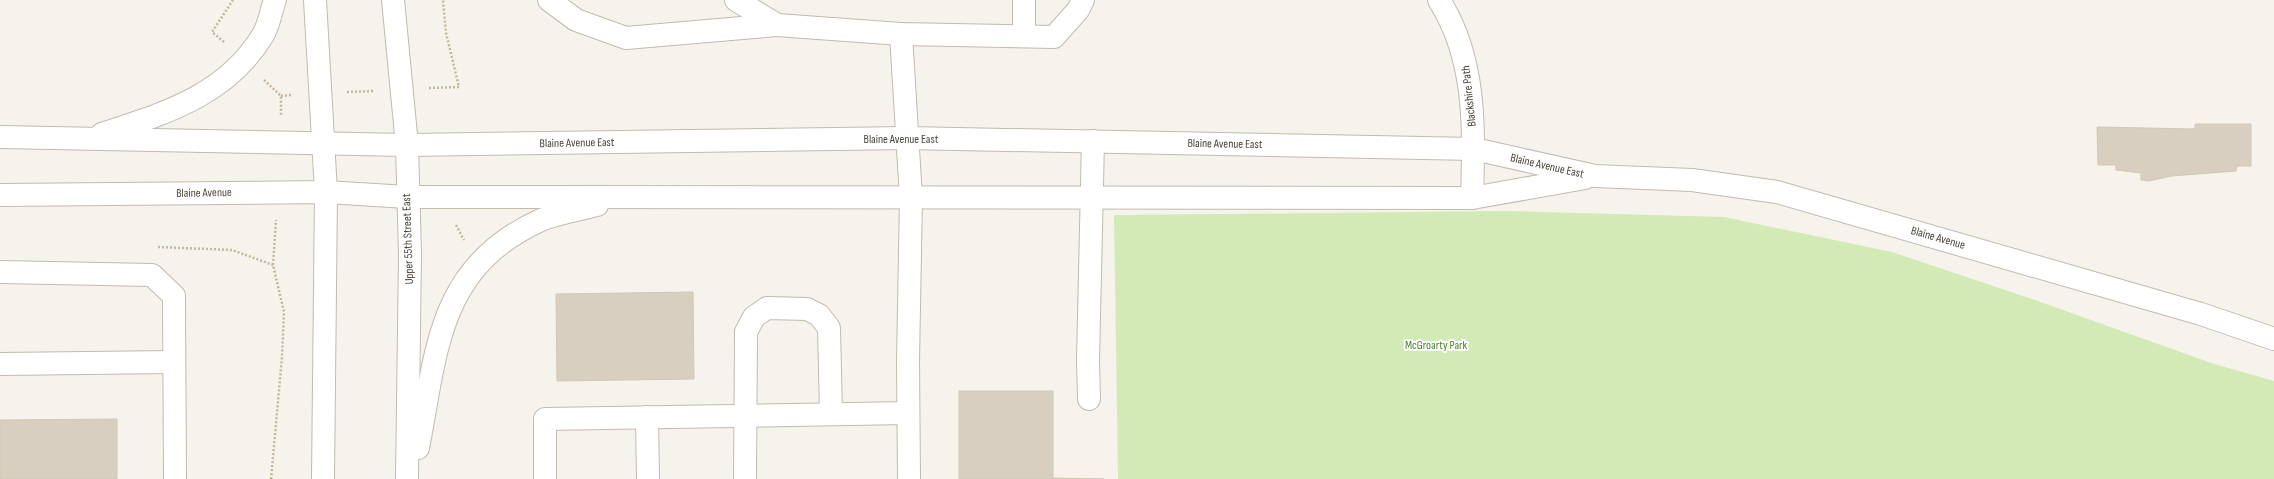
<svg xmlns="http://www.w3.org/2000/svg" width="2274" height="479" font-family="'Sofia Sans Condensed',sans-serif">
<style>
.green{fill:#d2eab5}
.building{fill:#d8cfc1;stroke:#d3c7b4}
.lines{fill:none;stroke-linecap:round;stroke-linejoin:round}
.minor-casing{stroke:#c2bbae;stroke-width:24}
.path{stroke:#c4b79f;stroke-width:2.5;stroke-dasharray:2 2;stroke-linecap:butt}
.minor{stroke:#fff;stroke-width:22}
.labels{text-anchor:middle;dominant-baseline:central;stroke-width:4;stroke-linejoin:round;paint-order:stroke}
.street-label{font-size:12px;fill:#4b4439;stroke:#fff}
.park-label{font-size:12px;fill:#4a7f2a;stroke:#fff}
</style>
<rect width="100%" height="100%" fill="#f6f3ec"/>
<path class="green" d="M 1506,211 L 1724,217 L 1892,252 L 2032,299 L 2214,364 L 2274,381 L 2274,479 L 1118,479 L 1114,215 Z"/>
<g class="building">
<path d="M 2195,124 L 2251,124 L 2251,166 L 2237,166 L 2236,171 L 2172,176 L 2149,181 L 2141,180 L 2141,173 L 2116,170 L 2116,165 L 2098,165 L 2097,127 L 2195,129 Z"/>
<path d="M 693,292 L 694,379 L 557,381 L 556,294 Z"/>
<path d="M 959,391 L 1053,391 L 1053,478 L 1104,479 L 959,479 Z"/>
<path d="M 117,419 L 117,479 L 0,479 L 0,420 Z"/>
</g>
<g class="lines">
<defs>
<g id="minor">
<path d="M 315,0 L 326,192 L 323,479"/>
<path d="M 393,0 L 407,145 L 410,254 L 407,479"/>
<path d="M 549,0 L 576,20 L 626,38 L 777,25"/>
<path d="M 736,0 L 777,25 L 901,34 L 1054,37 L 1078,10 L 1083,0"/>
<path d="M 1024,0 L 1024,36"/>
<path d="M 1439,0 C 1477,60 1474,130 1472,198"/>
<path d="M 901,34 L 911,198 L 908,361 L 909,479"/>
<path d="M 102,134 C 165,113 226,96 263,35 C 269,25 271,11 275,0"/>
<path d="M 0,137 L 407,145 L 907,138 L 1474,149 L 1595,176 L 1692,180 L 1777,192 L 2201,314 L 2274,339"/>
<path d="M 0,195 L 326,192 L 407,197 L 1472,198 L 1585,178"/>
<path d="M 0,272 L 152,275 L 174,296 L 175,479"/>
<path d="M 0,364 L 174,362"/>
<path d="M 1089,399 L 1088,360 L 1093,141"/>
<path d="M 647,417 L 648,479"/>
<path d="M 418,448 C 437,351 437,267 541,220 C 558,213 579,210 597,205"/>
<path d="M 545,479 L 545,419 L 908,413"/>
<path d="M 745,479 L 746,332 L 754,317 L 767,308 L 807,309 L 819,315 L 829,328 L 831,414"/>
</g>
</defs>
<use href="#minor" class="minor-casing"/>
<g class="path">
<path d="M 224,42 L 212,32 L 233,0"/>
<path d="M 264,80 L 281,96 L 281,115"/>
<path d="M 429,88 L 459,87 L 446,33 L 443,0"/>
<path d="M 347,92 L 374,91"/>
<path d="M 281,96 L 292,95"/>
<path d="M 456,225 L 464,240"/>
<path d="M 158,247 L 232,250 L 273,265"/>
<path d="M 271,479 L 282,357 L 284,312 L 273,265 L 276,220"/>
</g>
<use href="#minor" class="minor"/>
</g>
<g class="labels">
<g class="street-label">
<text transform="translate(1469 96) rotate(-96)">Blackshire Path</text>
<text x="901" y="139">Blaine Avenue East</text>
<text transform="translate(577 143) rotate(-1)">Blaine Avenue East</text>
<text transform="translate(1225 144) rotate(1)">Blaine Avenue East</text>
<text transform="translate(1547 166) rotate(13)">Blaine Avenue East</text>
<text transform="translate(204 193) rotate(-1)">Blaine Avenue</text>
<text transform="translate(1938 238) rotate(16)">Blaine Avenue</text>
<text transform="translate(408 239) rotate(-92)">Upper 55th Street East</text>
</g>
<g class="park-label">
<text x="1436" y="345">McGroarty Park</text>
</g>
</g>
</svg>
